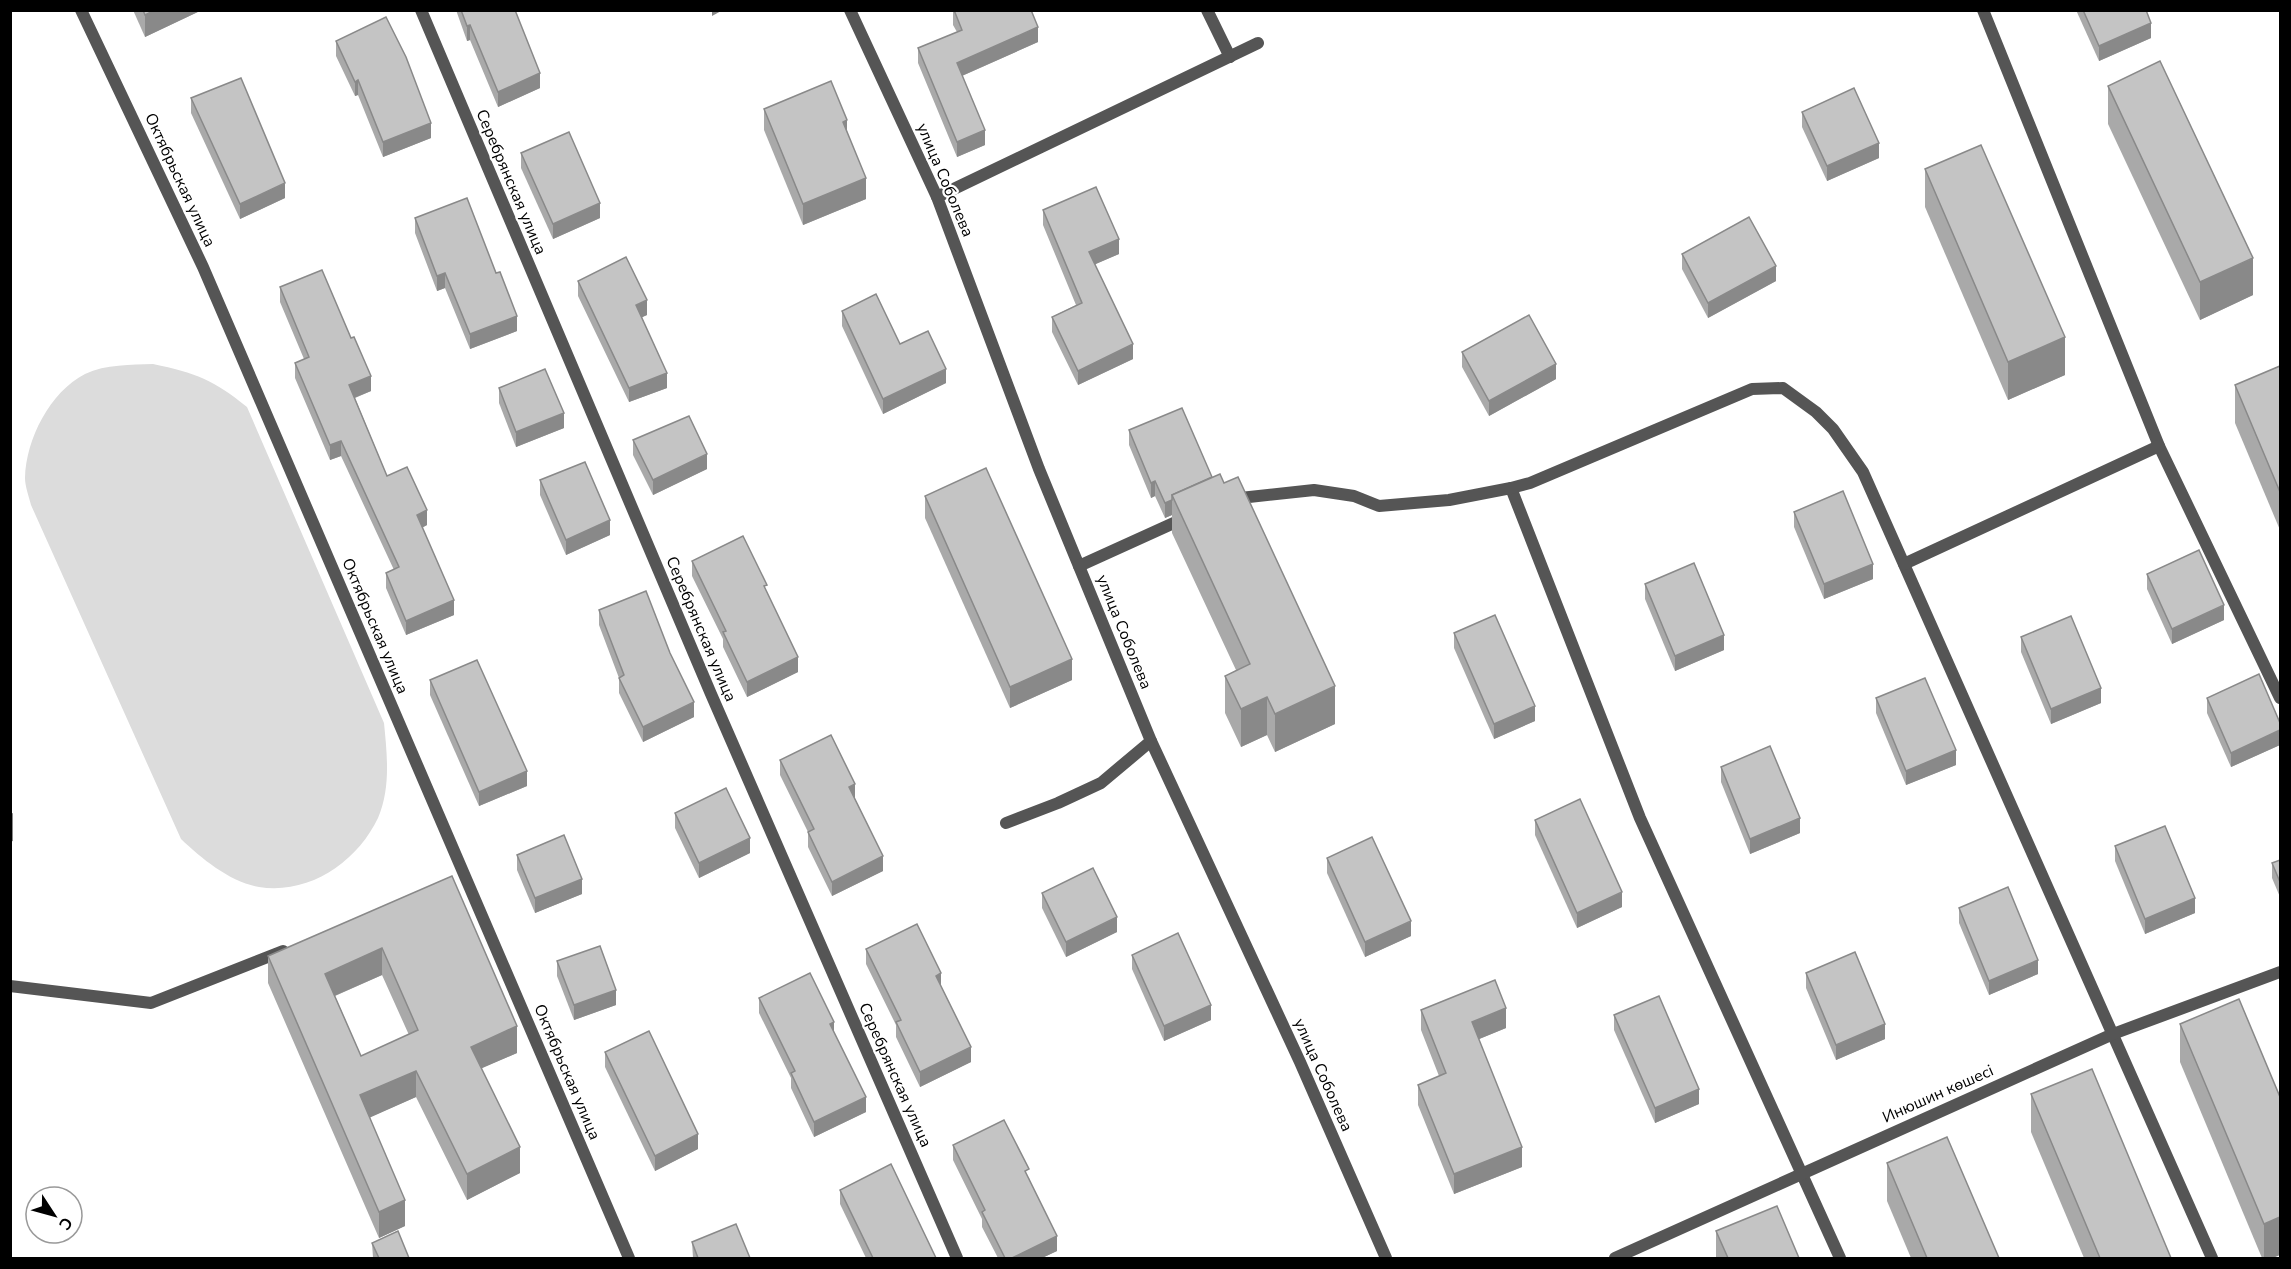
<svg xmlns="http://www.w3.org/2000/svg" width="2291" height="1269" font-family="'Nunito Sans',sans-serif">
<style>
.green{fill:#dcdcdc}
.lines{fill:none;stroke-linecap:round;stroke-linejoin:round}
.service{stroke:#555;stroke-width:12}
.minor{stroke:#555;stroke-width:12}
.wall{fill:#a9a9a9;fill-rule:evenodd}
.shaded-wall{fill:#898989}
.building{fill:#c4c4c4;stroke:#898989;stroke-width:1.5;fill-rule:evenodd}
.labels{text-anchor:middle;dominant-baseline:central;stroke-width:4.5;stroke-linejoin:round;paint-order:stroke}
.street-label{font-size:16px;fill:#000;stroke:#fff}
</style>
<rect width="100%" height="100%" fill="#fff"/>
<path class="green" d="M 153,364 C 196,373 214,380 247,407 L 384,723 C 387,754 391,788 378,818 C 357,862 309,895 259,887 C 230,882 202,859 181,839 L 31,505 C 29,497 25,486 25,478 C 26,439 50,392 85,374 C 106,364 131,365 153,364 Z"/>
<g class="lines">
<g class="service">
<path d="M 1207,10 L 1230,57"/>
<path d="M 937,197 L 1258,43"/>
<path d="M 1006,823 L 1058,803 L 1101,783 L 1151,741"/>
<path d="M 10,986 L 151,1003 L 283,951"/>
</g>
<g class="minor">
<path d="M 81,10 L 203,267 L 629,1258"/>
<path d="M 421,10 L 711,694 L 957,1258"/>
<path d="M 850,10 L 937,197 L 1039,469 L 1151,741 L 1300,1062 L 1386,1258"/>
<path d="M 1983,10 L 2159,446 L 2280,698"/>
<path d="M 1511,488 L 1640,818 L 1840,1258"/>
<path d="M 1231,499 L 1314,490 L 1354,496 L 1379,506 L 1449,500 L 1511,488 L 1530,483 L 1752,389 L 1783,388 L 1816,412 L 1833,429 L 1863,472 L 2212,1258"/>
<path d="M 1904,564 L 2159,446"/>
<path d="M 1079,566 L 1187,517"/>
<path d="M 1615,1258 L 2113,1034 L 2280,972"/>
</g>
</g>
<g class="wall">
<path d="M 133,10 L 202,10 L 145,37 Z"/>
<path d="M 456,10 L 515,10 L 540,88 L 498,107 L 470,40 L 467,41 Z"/>
<path d="M 953,10 L 1038,42 L 962,76 L 985,145 L 957,157 L 918,63 L 918,48 L 957,32 L 953,25 Z"/>
<path d="M 2076,10 L 2146,10 L 2151,38 L 2099,61 Z"/>
<path d="M 336,41 L 431,138 L 383,157 L 358,95 L 355,96 L 336,56 Z"/>
<path d="M 2108,86 L 2253,295 L 2200,320 L 2108,124 Z"/>
<path d="M 191,98 L 285,198 L 240,219 L 191,113 Z"/>
<path d="M 764,109 L 847,131 L 866,199 L 803,225 L 764,130 Z"/>
<path d="M 1802,112 L 1879,158 L 1827,181 L 1802,127 Z"/>
<path d="M 521,153 L 600,218 L 553,239 L 521,168 Z"/>
<path d="M 1925,169 L 2065,375 L 2008,400 L 1925,207 Z"/>
<path d="M 1043,210 L 1119,254 L 1095,264 L 1133,359 L 1078,385 L 1052,332 L 1052,317 L 1076,305 L 1043,225 Z"/>
<path d="M 415,218 L 517,331 L 470,349 L 445,288 L 437,291 L 415,233 Z"/>
<path d="M 1682,254 L 1776,281 L 1708,318 L 1682,269 Z"/>
<path d="M 578,281 L 647,315 L 642,317 L 667,388 L 629,402 L 578,296 Z"/>
<path d="M 280,287 L 371,391 L 355,398 L 387,476 L 427,525 L 422,528 L 454,615 L 406,635 L 386,588 L 386,573 L 394,570 L 341,456 L 330,460 L 295,378 L 295,363 L 304,359 L 280,302 Z"/>
<path d="M 842,311 L 900,344 L 946,383 L 883,414 L 842,326 Z"/>
<path d="M 1462,352 L 1556,379 L 1489,416 L 1462,367 Z"/>
<path d="M 2280,366 L 2280,530 L 2235,423 L 2235,385 Z"/>
<path d="M 499,388 L 564,428 L 516,447 L 499,403 Z"/>
<path d="M 1129,430 L 1212,477 L 1335,724 L 1275,752 L 1267,735 L 1241,747 L 1225,713 L 1225,676 L 1236,670 L 1172,533 L 1172,515 L 1165,518 L 1155,496 L 1151,498 L 1129,445 Z"/>
<path d="M 633,440 L 707,469 L 653,495 L 633,455 Z"/>
<path d="M 540,480 L 610,535 L 566,555 L 540,495 Z"/>
<path d="M 925,496 L 1072,680 L 1010,708 L 925,518 Z"/>
<path d="M 1794,512 L 1873,579 L 1824,599 L 1794,527 Z"/>
<path d="M 692,561 L 767,592 L 798,672 L 747,697 L 723,647 L 723,639 L 692,576 Z"/>
<path d="M 2147,574 L 2224,620 L 2172,644 L 2147,589 Z"/>
<path d="M 1645,584 L 1724,650 L 1675,671 L 1645,599 Z"/>
<path d="M 599,610 L 694,717 L 643,742 L 619,693 L 619,678 L 599,625 Z"/>
<path d="M 1454,633 L 1535,721 L 1494,739 L 1454,648 Z"/>
<path d="M 2021,637 L 2101,703 L 2051,724 L 2021,652 Z"/>
<path d="M 430,680 L 527,786 L 479,806 L 430,695 Z"/>
<path d="M 1876,698 L 1956,765 L 1906,785 L 1876,713 Z"/>
<path d="M 2207,698 L 2280,723 L 2280,745 L 2231,767 L 2207,713 Z"/>
<path d="M 780,760 L 855,799 L 883,871 L 832,896 L 808,847 L 808,832 L 780,775 Z"/>
<path d="M 1721,767 L 1800,833 L 1750,854 L 1721,782 Z"/>
<path d="M 675,813 L 750,853 L 699,878 L 675,828 Z"/>
<path d="M 1535,820 L 1622,907 L 1577,928 L 1535,835 Z"/>
<path d="M 2115,846 L 2195,913 L 2145,934 L 2115,861 Z"/>
<path d="M 517,855 L 582,894 L 535,913 L 517,870 Z"/>
<path d="M 1327,858 L 1411,936 L 1365,957 L 1327,873 Z"/>
<path d="M 2280,860 L 2280,897 L 2272,878 L 2272,863 Z"/>
<path d="M 452,876 L 517,1053 L 481,1068 L 520,1173 L 467,1200 L 416,1097 L 370,1117 L 405,1226 L 379,1238 L 268,983 L 268,956 ZM 382,975 L 409,1035 L 361,1056 L 335,996 Z"/>
<path d="M 1042,893 L 1117,932 L 1066,957 L 1042,908 Z"/>
<path d="M 1959,908 L 2038,974 L 1989,995 L 1959,923 Z"/>
<path d="M 866,949 L 941,987 L 971,1062 L 920,1087 L 896,1037 L 896,1025 L 866,964 Z"/>
<path d="M 1132,955 L 1211,1020 L 1164,1041 L 1132,969 Z"/>
<path d="M 557,961 L 616,1005 L 574,1020 L 557,976 Z"/>
<path d="M 1806,973 L 1885,1039 L 1836,1060 L 1806,988 Z"/>
<path d="M 759,998 L 834,1033 L 866,1112 L 814,1137 L 791,1088 L 791,1078 L 759,1013 Z"/>
<path d="M 2239,999 L 2273,1258 L 2262,1258 L 2180,1062 L 2180,1024 Z"/>
<path d="M 1421,1010 L 1506,1028 L 1479,1039 L 1522,1167 L 1454,1194 L 1418,1105 L 1418,1085 L 1439,1076 L 1421,1030 Z"/>
<path d="M 1614,1015 L 1699,1104 L 1655,1123 L 1614,1030 Z"/>
<path d="M 605,1052 L 698,1149 L 655,1171 L 605,1067 Z"/>
<path d="M 2031,1094 L 2171,1258 L 2084,1258 L 2031,1132 Z"/>
<path d="M 953,1145 L 1029,1178 L 1057,1251 L 1042,1258 L 998,1258 L 982,1227 L 982,1219 L 953,1160 Z"/>
<path d="M 1887,1163 L 1999,1258 L 1911,1258 L 1887,1201 Z"/>
<path d="M 840,1190 L 936,1258 L 866,1258 L 840,1204 Z"/>
<path d="M 1716,1231 L 1799,1258 L 1716,1258 Z"/>
<path d="M 692,1242 L 750,1258 L 693,1258 Z"/>
<path d="M 372,1243 L 409,1258 L 373,1258 Z"/>
</g>
<g class="shaded-wall">
<path d="M 155,10 L 202,10 L 145,37 L 145,15 Z"/>
<path d="M 712,10 L 723,10 L 712,16 Z"/>
<path d="M 2151,23 L 2151,38 L 2099,61 L 2099,46 Z"/>
<path d="M 470,25 L 470,40 L 467,41 L 467,26 Z"/>
<path d="M 1038,27 L 1038,42 L 957,78 L 957,63 Z"/>
<path d="M 540,73 L 540,88 L 498,107 L 498,92 Z"/>
<path d="M 358,80 L 358,95 L 355,96 L 355,82 Z"/>
<path d="M 847,120 L 847,142 L 843,122 Z"/>
<path d="M 431,123 L 431,138 L 383,157 L 383,142 Z"/>
<path d="M 985,130 L 985,145 L 957,157 L 957,142 Z"/>
<path d="M 1879,143 L 1879,158 L 1827,181 L 1827,166 Z"/>
<path d="M 866,178 L 866,199 L 803,225 L 803,204 Z"/>
<path d="M 285,183 L 285,198 L 240,219 L 240,204 Z"/>
<path d="M 600,203 L 600,218 L 553,239 L 553,224 Z"/>
<path d="M 1119,239 L 1119,254 L 1089,267 L 1089,252 Z"/>
<path d="M 2253,258 L 2253,295 L 2200,320 L 2200,282 Z"/>
<path d="M 1776,266 L 1776,281 L 1708,318 L 1708,303 Z"/>
<path d="M 445,273 L 445,288 L 437,291 L 437,276 Z"/>
<path d="M 647,300 L 647,315 L 636,320 L 636,305 Z"/>
<path d="M 517,316 L 517,331 L 470,349 L 470,334 Z"/>
<path d="M 2065,337 L 2065,375 L 2008,400 L 2008,362 Z"/>
<path d="M 1133,344 L 1133,359 L 1078,385 L 1078,371 Z"/>
<path d="M 1556,364 L 1556,379 L 1489,416 L 1489,401 Z"/>
<path d="M 946,369 L 946,383 L 883,414 L 883,399 Z"/>
<path d="M 667,373 L 667,388 L 629,402 L 629,388 Z"/>
<path d="M 371,376 L 371,391 L 349,400 L 349,385 Z"/>
<path d="M 564,413 L 564,428 L 516,447 L 516,432 Z"/>
<path d="M 341,441 L 341,456 L 330,460 L 330,445 Z"/>
<path d="M 707,454 L 707,469 L 653,495 L 653,480 Z"/>
<path d="M 1155,481 L 1155,496 L 1151,498 L 1151,483 Z"/>
<path d="M 1172,500 L 1172,515 L 1165,518 L 1165,503 Z"/>
<path d="M 427,510 L 427,525 L 417,530 L 417,515 Z"/>
<path d="M 610,520 L 610,535 L 566,555 L 566,540 Z"/>
<path d="M 1873,564 L 1873,579 L 1824,599 L 1824,584 Z"/>
<path d="M 454,600 L 454,615 L 406,635 L 406,621 Z"/>
<path d="M 2224,605 L 2224,620 L 2172,644 L 2172,629 Z"/>
<path d="M 1724,635 L 1724,650 L 1675,671 L 1675,656 Z"/>
<path d="M 798,657 L 798,672 L 747,697 L 747,682 Z"/>
<path d="M 1072,659 L 1072,680 L 1010,708 L 1010,687 Z"/>
<path d="M 1335,686 L 1335,724 L 1275,752 L 1275,714 Z"/>
<path d="M 2101,688 L 2101,703 L 2051,724 L 2051,709 Z"/>
<path d="M 1267,697 L 1267,735 L 1241,747 L 1241,709 Z"/>
<path d="M 694,702 L 694,717 L 643,742 L 643,727 Z"/>
<path d="M 1535,706 L 1535,721 L 1494,739 L 1494,724 Z"/>
<path d="M 2280,730 L 2280,745 L 2231,767 L 2231,753 Z"/>
<path d="M 1956,750 L 1956,765 L 1906,785 L 1906,771 Z"/>
<path d="M 527,771 L 527,786 L 479,806 L 479,792 Z"/>
<path d="M 855,784 L 855,799 L 849,787 Z"/>
<path d="M 13,813 L 13,841 L 10,842 L 10,814 Z"/>
<path d="M 1800,818 L 1800,833 L 1750,854 L 1750,839 Z"/>
<path d="M 750,838 L 750,853 L 699,878 L 699,863 Z"/>
<path d="M 883,856 L 883,871 L 832,896 L 832,882 Z"/>
<path d="M 582,879 L 582,894 L 535,913 L 535,898 Z"/>
<path d="M 1622,892 L 1622,907 L 1577,928 L 1577,913 Z"/>
<path d="M 2195,898 L 2195,913 L 2145,934 L 2145,919 Z"/>
<path d="M 1117,917 L 1117,932 L 1066,957 L 1066,942 Z"/>
<path d="M 1411,921 L 1411,936 L 1365,957 L 1365,942 Z"/>
<path d="M 382,948 L 382,975 L 325,1000 L 325,974 Z"/>
<path d="M 2038,960 L 2038,974 L 1989,995 L 1989,981 Z"/>
<path d="M 941,973 L 941,988 L 936,976 Z"/>
<path d="M 616,990 L 616,1005 L 574,1020 L 574,1005 Z"/>
<path d="M 1211,1005 L 1211,1020 L 1164,1041 L 1164,1026 Z"/>
<path d="M 1506,1008 L 1506,1028 L 1472,1042 L 1472,1022 Z"/>
<path d="M 834,1022 L 834,1037 L 830,1024 Z"/>
<path d="M 1885,1024 L 1885,1039 L 1836,1060 L 1836,1045 Z"/>
<path d="M 517,1026 L 517,1053 L 471,1073 L 471,1047 Z"/>
<path d="M 971,1047 L 971,1062 L 920,1087 L 920,1072 Z"/>
<path d="M 416,1071 L 416,1097 L 360,1122 L 360,1095 Z"/>
<path d="M 1699,1089 L 1699,1104 L 1655,1123 L 1655,1108 Z"/>
<path d="M 866,1097 L 866,1112 L 814,1137 L 814,1122 Z"/>
<path d="M 698,1134 L 698,1149 L 655,1171 L 655,1156 Z"/>
<path d="M 520,1147 L 520,1173 L 467,1200 L 467,1174 Z"/>
<path d="M 1522,1147 L 1522,1167 L 1454,1194 L 1454,1174 Z"/>
<path d="M 405,1200 L 405,1226 L 379,1238 L 379,1212 Z"/>
<path d="M 2280,1217 L 2280,1255 L 2273,1258 L 2264,1258 L 2264,1224 Z"/>
<path d="M 1057,1236 L 1057,1251 L 1042,1258 L 1012,1258 Z"/>
</g>
<g class="building">
<path d="M 143,10 L 155,10 L 145,15 Z"/>
<path d="M 461,10 L 515,10 L 540,73 L 498,92 L 470,25 L 467,26 Z"/>
<path d="M 954,10 L 1031,10 L 1038,27 L 957,63 L 985,130 L 957,142 L 918,48 L 962,30 Z"/>
<path d="M 2083,10 L 2146,10 L 2151,23 L 2099,46 Z"/>
<path d="M 386,17 L 406,57 L 431,123 L 383,142 L 358,80 L 355,82 L 336,41 Z"/>
<path d="M 2160,61 L 2253,258 L 2200,282 L 2108,86 Z"/>
<path d="M 241,78 L 285,183 L 240,204 L 191,98 Z"/>
<path d="M 831,81 L 847,120 L 843,122 L 866,178 L 803,204 L 764,109 Z"/>
<path d="M 1854,88 L 1879,143 L 1827,166 L 1802,112 Z"/>
<path d="M 569,132 L 600,203 L 553,224 L 521,153 Z"/>
<path d="M 1981,145 L 2065,337 L 2008,362 L 1925,169 Z"/>
<path d="M 1096,187 L 1119,239 L 1089,252 L 1133,344 L 1078,371 L 1052,317 L 1082,303 L 1043,210 Z"/>
<path d="M 467,198 L 496,273 L 500,272 L 517,316 L 470,334 L 445,273 L 437,276 L 415,218 Z"/>
<path d="M 1749,217 L 1776,266 L 1708,303 L 1682,254 Z"/>
<path d="M 626,257 L 647,300 L 636,305 L 667,373 L 629,388 L 578,281 Z"/>
<path d="M 322,270 L 351,338 L 354,337 L 371,376 L 349,385 L 387,476 L 407,467 L 427,510 L 417,515 L 454,600 L 406,621 L 386,573 L 399,567 L 341,441 L 330,445 L 295,363 L 309,357 L 280,287 Z"/>
<path d="M 876,294 L 900,344 L 928,331 L 946,369 L 883,399 L 842,311 Z"/>
<path d="M 1529,315 L 1556,364 L 1489,401 L 1462,352 Z"/>
<path d="M 2280,366 L 2280,492 L 2235,385 Z"/>
<path d="M 545,369 L 564,413 L 516,432 L 499,388 Z"/>
<path d="M 1182,408 L 1212,477 L 1172,495 L 1172,500 L 1165,503 L 1155,481 L 1151,483 L 1129,430 Z"/>
<path d="M 689,416 L 707,454 L 653,480 L 633,440 Z"/>
<path d="M 585,462 L 610,520 L 566,540 L 540,480 Z"/>
<path d="M 986,468 L 1072,659 L 1010,687 L 925,496 Z"/>
<path d="M 1220,474 L 1224,483 L 1238,477 L 1335,686 L 1275,714 L 1267,697 L 1241,709 L 1225,676 L 1250,664 L 1172,495 Z"/>
<path d="M 1843,491 L 1873,564 L 1824,584 L 1794,512 Z"/>
<path d="M 743,536 L 767,585 L 764,586 L 798,657 L 747,682 L 723,632 L 726,631 L 692,561 Z"/>
<path d="M 2199,550 L 2224,605 L 2172,629 L 2147,574 Z"/>
<path d="M 1694,563 L 1724,635 L 1675,656 L 1645,584 Z"/>
<path d="M 646,591 L 670,653 L 694,702 L 643,727 L 619,678 L 624,675 L 599,610 Z"/>
<path d="M 1495,615 L 1535,706 L 1494,724 L 1454,633 Z"/>
<path d="M 2071,616 L 2101,688 L 2051,709 L 2021,637 Z"/>
<path d="M 477,660 L 527,771 L 479,792 L 430,680 Z"/>
<path d="M 2259,674 L 2280,723 L 2280,730 L 2231,753 L 2207,698 Z"/>
<path d="M 1925,678 L 1956,750 L 1906,771 L 1876,698 Z"/>
<path d="M 831,735 L 855,784 L 849,787 L 883,856 L 832,882 L 808,832 L 814,829 L 780,760 Z"/>
<path d="M 1770,746 L 1800,818 L 1750,839 L 1721,767 Z"/>
<path d="M 726,788 L 750,838 L 699,863 L 675,813 Z"/>
<path d="M 1580,799 L 1622,892 L 1577,913 L 1535,820 Z"/>
<path d="M 2165,826 L 2195,898 L 2145,919 L 2115,846 Z"/>
<path d="M 564,835 L 582,879 L 535,898 L 517,855 Z"/>
<path d="M 1372,837 L 1411,921 L 1365,942 L 1327,858 Z"/>
<path d="M 2280,860 L 2280,882 L 2272,863 Z"/>
<path d="M 1093,868 L 1117,917 L 1066,942 L 1042,893 Z"/>
<path d="M 452,876 L 517,1026 L 471,1047 L 520,1147 L 467,1174 L 416,1071 L 360,1095 L 405,1200 L 379,1212 L 268,956 ZM 382,948 L 418,1030 L 361,1056 L 325,974 Z"/>
<path d="M 2008,887 L 2038,960 L 1989,981 L 1959,908 Z"/>
<path d="M 917,924 L 941,973 L 936,976 L 971,1047 L 920,1072 L 896,1022 L 901,1020 L 866,949 Z"/>
<path d="M 1178,933 L 1211,1005 L 1164,1026 L 1132,955 Z"/>
<path d="M 600,946 L 616,990 L 574,1005 L 557,961 Z"/>
<path d="M 1855,952 L 1885,1024 L 1836,1045 L 1806,973 Z"/>
<path d="M 810,973 L 834,1022 L 830,1024 L 866,1097 L 814,1122 L 791,1073 L 795,1071 L 759,998 Z"/>
<path d="M 1495,980 L 1506,1008 L 1472,1022 L 1522,1147 L 1454,1174 L 1418,1085 L 1446,1073 L 1421,1010 Z"/>
<path d="M 1659,996 L 1699,1089 L 1655,1108 L 1614,1015 Z"/>
<path d="M 2239,999 L 2280,1097 L 2280,1217 L 2264,1224 L 2180,1024 Z"/>
<path d="M 649,1031 L 698,1134 L 655,1156 L 605,1052 Z"/>
<path d="M 2092,1069 L 2171,1258 L 2100,1258 L 2031,1094 Z"/>
<path d="M 1004,1120 L 1029,1169 L 1025,1171 L 1057,1236 L 1012,1258 L 1005,1258 L 982,1212 L 985,1210 L 953,1145 Z"/>
<path d="M 1947,1137 L 1999,1258 L 1927,1258 L 1887,1163 Z"/>
<path d="M 891,1164 L 936,1258 L 873,1258 L 840,1190 Z"/>
<path d="M 1777,1206 L 1799,1258 L 1728,1258 L 1716,1231 Z"/>
<path d="M 736,1224 L 750,1258 L 698,1258 L 692,1242 Z"/>
<path d="M 398,1231 L 409,1258 L 379,1258 L 372,1243 Z"/>
</g>
<g class="labels">
<g class="street-label">
<text transform="translate(180 180) rotate(65)">Октябрьская улица</text>
<text transform="translate(945 180) rotate(67)">улица Соболева</text>
<text transform="translate(511 182) rotate(67)">Серебрянская улица</text>
<text transform="translate(375 626) rotate(67)">Октябрьская улица</text>
<text transform="translate(701 629) rotate(67)">Серебрянская улица</text>
<text transform="translate(1124 632) rotate(68)">улица Соболева</text>
<text transform="translate(567 1072) rotate(67)">Октябрьская улица</text>
<text transform="translate(895 1075) rotate(66)">Серебрянская улица</text>
<text transform="translate(1323 1075) rotate(66)">улица Соболева</text>
<text transform="translate(1938 1094) rotate(-24)">Инюшин көшесі</text>
</g>
</g>
<rect width="2291" height="1269" fill="none" stroke="#000000" stroke-width="24"/>
<g transform="translate(54 1215) rotate(126)"><circle r="28" fill="#ffffff" stroke="#999999" stroke-width="1.5"/>
<path d="M0-4.5L10 22L0 15L-10 22Z" fill="#000000"/>
<text y="-9" font-size="16" font-weight="bold" text-anchor="middle" fill="#000000">С</text>
</g>
</svg>
